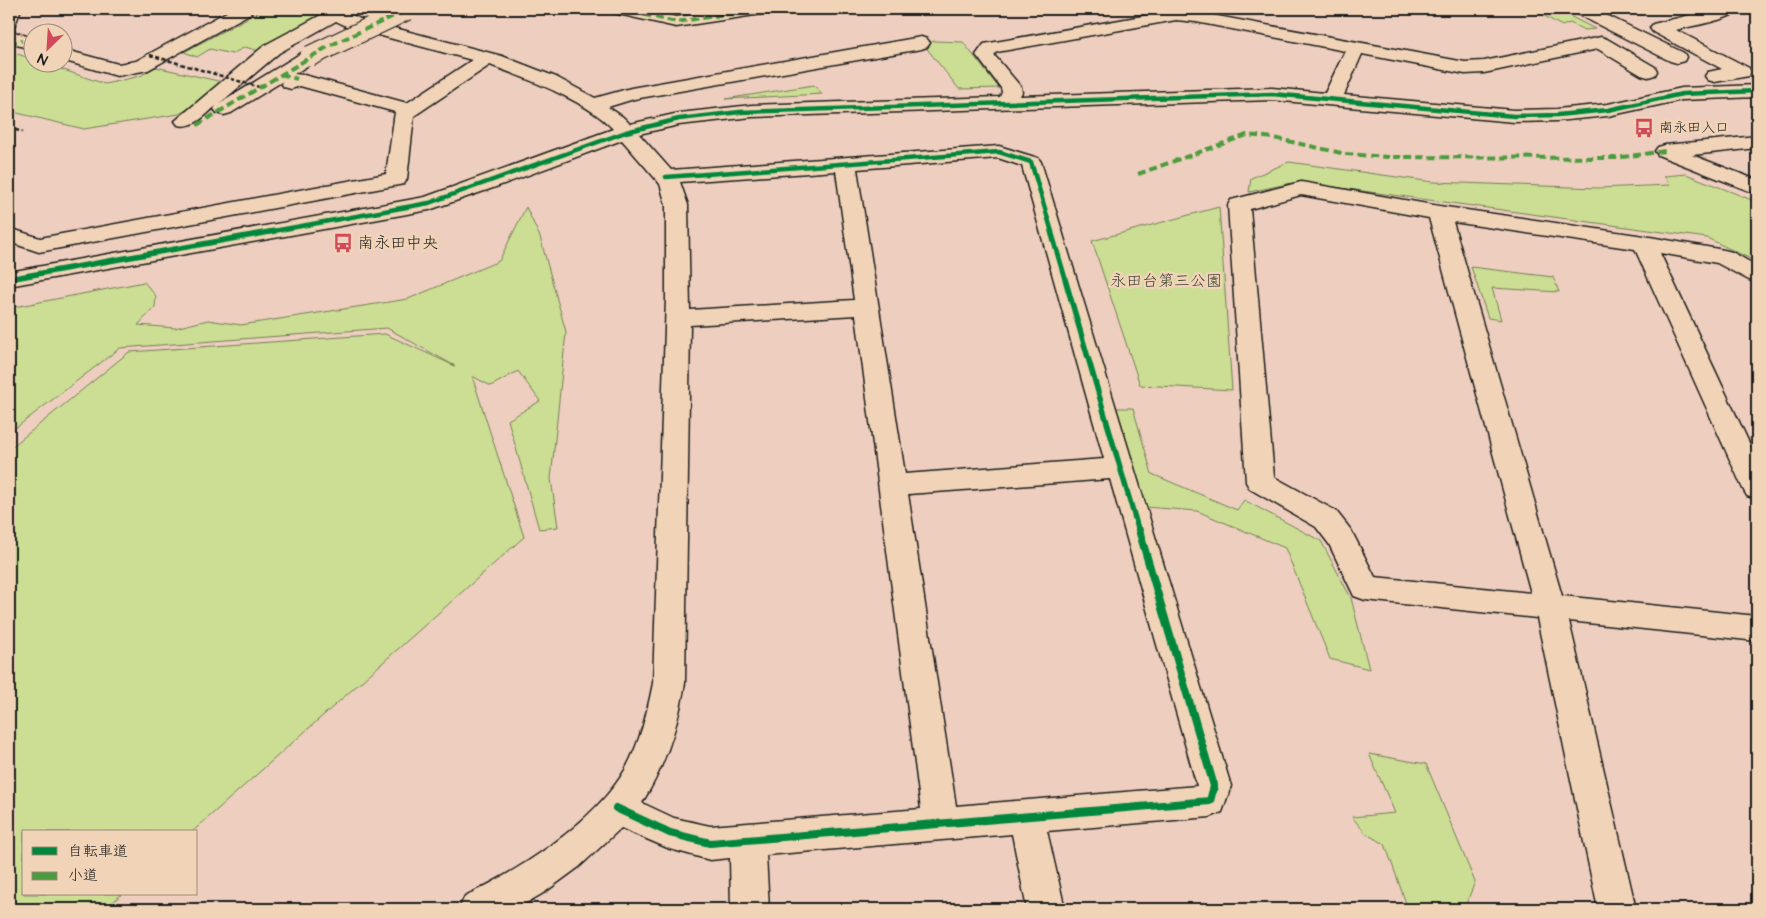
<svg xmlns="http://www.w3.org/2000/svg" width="1766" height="918" font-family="'Architects Daughter','Klee One',sans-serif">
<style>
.green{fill:#cbde93;stroke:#747d58}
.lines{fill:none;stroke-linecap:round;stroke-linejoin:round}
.minor-casing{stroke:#1c1c1c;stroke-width:3}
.path{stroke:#1c1c1c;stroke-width:2.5;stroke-dasharray:4 2.5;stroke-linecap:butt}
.minor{fill:#f1d4b7;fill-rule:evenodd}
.minor-bridge-casing{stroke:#1c1c1c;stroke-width:22;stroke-linecap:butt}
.path-bridge{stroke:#1c1c1c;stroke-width:2.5;stroke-dasharray:4 2.5;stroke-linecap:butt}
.minor-bridge{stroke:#f1d4b7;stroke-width:20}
.quiet{stroke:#4c9a3e;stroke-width:4;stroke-dasharray:8 4;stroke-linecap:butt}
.cycleway-far2-casing{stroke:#f1d4b7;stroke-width:7}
.cycleway-far1-casing{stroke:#f1d4b7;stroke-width:9}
.cycleway-casing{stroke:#f1d4b7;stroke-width:11}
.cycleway-far2{stroke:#00873e;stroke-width:4.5}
.cycleway-far1{stroke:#00873e;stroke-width:5.5}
.cycleway{stroke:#00873e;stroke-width:8}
.labels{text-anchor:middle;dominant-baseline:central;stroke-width:5;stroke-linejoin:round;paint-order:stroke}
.far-poi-label{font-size:14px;fill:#1c1c1c;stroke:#f1d4b7;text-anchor:start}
.poi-label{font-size:16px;fill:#1c1c1c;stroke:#f1d4b7;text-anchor:start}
.park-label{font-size:16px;fill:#3f4334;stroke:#f1d4b7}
</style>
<rect width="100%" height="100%" fill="#eecfbf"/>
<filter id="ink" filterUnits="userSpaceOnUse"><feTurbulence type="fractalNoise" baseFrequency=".02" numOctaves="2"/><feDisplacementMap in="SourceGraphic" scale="10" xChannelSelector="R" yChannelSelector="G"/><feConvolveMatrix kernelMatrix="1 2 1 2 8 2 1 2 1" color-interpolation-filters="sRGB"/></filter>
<g filter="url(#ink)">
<g class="green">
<path d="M 264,9 L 325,9 L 322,13 L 259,51 L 245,47 L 232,54 L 210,49 L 197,57 L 184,52 Z"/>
<path d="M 636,9 L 733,9 L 675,18 Z"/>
<path d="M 1532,9 L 1556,9 L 1595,29 L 1584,30 L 1570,23 L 1562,26 Z"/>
<path d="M 934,41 L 963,42 L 999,88 L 959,89 L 924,45 Z"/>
<path d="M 9,51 L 32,59 L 32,62 L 43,63 L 105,84 L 140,76 L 156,67 L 227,83 L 206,99 L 179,114 L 84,129 L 9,111 Z"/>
<path d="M 814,85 L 822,94 L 725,99 Z"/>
<path d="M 1289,162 L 1433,182 L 1598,188 L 1670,185 L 1664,176 L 1686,174 L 1757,202 L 1757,262 L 1707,238 L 1297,182 L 1249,192 L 1251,178 Z"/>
<path d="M 526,207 L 540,237 L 566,332 L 551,479 L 558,527 L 539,529 L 508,420 L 540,401 L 518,371 L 491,386 L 472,376 L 524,537 L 192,832 L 24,832 L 24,894 L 122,894 L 105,909 L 9,909 L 9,449 L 129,352 L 385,334 L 455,366 L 387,328 L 120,348 L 9,433 L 9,308 L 144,282 L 156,296 L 155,307 L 138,325 L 175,328 L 208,320 L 241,325 L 408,299 L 499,261 Z"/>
<path d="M 1219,207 L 1232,390 L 1140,385 L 1092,241 Z"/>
<path d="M 1471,267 L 1553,277 L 1559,292 L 1492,288 L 1501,320 L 1488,318 Z"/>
<path d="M 1114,408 L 1133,408 L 1152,474 L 1237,510 L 1244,500 L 1321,541 L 1351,598 L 1369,669 L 1330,659 L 1285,548 L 1197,511 L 1145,507 Z"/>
<path d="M 1369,754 L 1426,764 L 1475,882 L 1464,909 L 1408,909 L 1385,844 L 1366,834 L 1352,817 L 1395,813 Z"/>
</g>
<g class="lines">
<defs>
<g id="minor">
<path d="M 9,9 L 21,9 L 15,25 L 9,26 Z"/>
<path d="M 232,9 L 254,9 L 251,13 L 148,70 L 117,76 L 62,60 L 62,49 L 118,64 L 136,61 Z"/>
<path d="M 332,9 L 351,9 L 349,13 L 360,19 L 502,56 L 556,77 L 595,98 L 631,88 L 921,37 L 927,39 L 930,43 L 927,47 L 921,49 L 634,99 L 608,107 L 623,117 L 630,124 L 679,113 L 752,105 L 1000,97 L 1002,92 L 1001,88 L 976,55 L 984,44 L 1176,10 L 1196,12 L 1465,62 L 1484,61 L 1601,37 L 1607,39 L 1655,67 L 1657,71 L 1655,75 L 1648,77 L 1641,75 L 1598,49 L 1484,73 L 1465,74 L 1362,54 L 1344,95 L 1514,110 L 1557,109 L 1608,104 L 1682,88 L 1757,85 L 1757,97 L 1682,100 L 1608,116 L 1557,121 L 1514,122 L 1272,100 L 752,117 L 679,125 L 639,134 L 671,170 L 999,146 L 1038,158 L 1041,162 L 1231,786 L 1222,812 L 1210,817 L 1047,831 L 1065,909 L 1027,909 L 1012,834 L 766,855 L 769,909 L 731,909 L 730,858 L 710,860 L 670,849 L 621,828 L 579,867 L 545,892 L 516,909 L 459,909 L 465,896 C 519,871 594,823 625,770 C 640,743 647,713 653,683 L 666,299 L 666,205 L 660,184 L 622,140 L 493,188 L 429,210 L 9,286 L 9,272 L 425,197 L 613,129 C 588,101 525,78 490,65 L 414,116 L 407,179 L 404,184 L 39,252 L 9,242 L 9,228 L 40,238 L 386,174 L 395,112 L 300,86 L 291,89 L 284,87 L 281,83 L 283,81 L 231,113 L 224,115 L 217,113 L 214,109 L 216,106 C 205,115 194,129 178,125 L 175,121 L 265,45 ZM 1176,20 L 1196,22 L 1345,51 L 1325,93 L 1272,88 L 1020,96 L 1022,92 L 1021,87 L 994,55 L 997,52 ZM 336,21 L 348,27 L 472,60 L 407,103 L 304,75 L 294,74 L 317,60 L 319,56 L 317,52 L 310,50 L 303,52 L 219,104 L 279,53 ZM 998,158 L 1022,166 L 1104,459 L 905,474 L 857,169 ZM 836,171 L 854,300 L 690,310 L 688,205 L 680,182 ZM 856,315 L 921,809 L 710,826 L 674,818 L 642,803 C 665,766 678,726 685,683 L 690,325 ZM 1110,479 L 1197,786 L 956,806 L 908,494 Z"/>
<path d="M 611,9 L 642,9 L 676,17 L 729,9 L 771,9 L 768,13 L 762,14 L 676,27 L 614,13 Z"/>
<path d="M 1572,9 L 1594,9 L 1684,53 L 1686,57 L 1684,61 L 1677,63 L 1670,61 L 1575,13 Z"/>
<path d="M 1715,9 L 1740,9 C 1732,20 1690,26 1676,30 L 1749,68 L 1751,72 L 1749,76 L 1715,82 L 1708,80 L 1705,76 L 1708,72 L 1722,69 L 1653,32 L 1650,28 L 1653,24 Z"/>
<path d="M 9,30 L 32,38 L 32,49 L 9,43 Z"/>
<path d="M 1757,136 L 1757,148 L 1692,155 L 1757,180 L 1757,194 L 1658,155 L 1655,151 L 1658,147 L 1665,145 Z"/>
<path d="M 1301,182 L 1439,206 L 1644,236 L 1724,250 L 1732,252 L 1757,266 L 1757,282 L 1749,280 L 1717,263 L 1660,253 L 1757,460 L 1757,499 L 1747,496 L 1743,489 L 1635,249 L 1453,222 L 1562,596 L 1757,616 L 1757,641 L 1569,621 L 1636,909 L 1598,909 L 1537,618 L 1365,600 L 1354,596 L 1329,544 L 1316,527 L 1250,489 L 1246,482 L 1228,205 L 1231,200 ZM 1301,195 L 1429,218 L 1531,593 L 1375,577 L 1351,530 L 1336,511 L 1274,477 L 1250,209 Z"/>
</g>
</defs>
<use href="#minor" class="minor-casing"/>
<path class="path" d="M 9,128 L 23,132"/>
<use href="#minor" class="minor"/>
<defs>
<path id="minor-bridge" d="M 310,56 L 407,10"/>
</defs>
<use href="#minor-bridge" class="minor-bridge-casing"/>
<path class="path-bridge" d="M 150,55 L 259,87"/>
<use href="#minor-bridge" class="minor-bridge"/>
<g class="quiet">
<path d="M 620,9 L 676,22 L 762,9"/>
<path d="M 9,43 L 22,41"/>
<path d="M 281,74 L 297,79"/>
<path d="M 197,125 L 329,46 L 409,9"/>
<path d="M 1138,174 L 1247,135 L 1274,138 L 1346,154 L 1387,157 L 1616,158 L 1665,151"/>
</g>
<defs>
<g id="cycleway-far2">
<path d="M 666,177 L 999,152 L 1031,162 L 1052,232"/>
<path d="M 268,232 L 429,203 L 626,132 L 679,119 L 740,112 L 1272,94 L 1514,116 L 1557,115 L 1608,110 L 1682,94 L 1757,91"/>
</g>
<g id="cycleway-far1">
<path d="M 1051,231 L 1139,532"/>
<path d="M 9,279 L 275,231"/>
</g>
<path id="cycleway" d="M 616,808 L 670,833 L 710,843 L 1210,801 L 1214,786 L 1139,530"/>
</defs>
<use href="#cycleway-far2" class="cycleway-far2-casing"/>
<use href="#cycleway-far1" class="cycleway-far1-casing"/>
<use href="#cycleway" class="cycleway-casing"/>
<use href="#cycleway-far2" class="cycleway-far2"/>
<use href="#cycleway-far1" class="cycleway-far1"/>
<use href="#cycleway" class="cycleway"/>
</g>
</g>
<defs>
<symbol id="bus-bare" viewBox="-9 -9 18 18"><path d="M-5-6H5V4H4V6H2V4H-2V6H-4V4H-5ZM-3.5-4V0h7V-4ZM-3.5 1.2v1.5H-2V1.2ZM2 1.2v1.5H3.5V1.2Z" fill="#d1495b" stroke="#f1d4b7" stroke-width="2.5" paint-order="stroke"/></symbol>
</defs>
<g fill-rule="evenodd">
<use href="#bus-bare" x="1630" y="114" width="28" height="28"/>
<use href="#bus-bare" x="329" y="229" width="28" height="28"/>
</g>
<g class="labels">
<g class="far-poi-label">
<text x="1659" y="128">南永田入口</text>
</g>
<g class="poi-label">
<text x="358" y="243">南永田中央</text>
</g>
<g class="park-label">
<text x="1166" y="281">永田台第三公園</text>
</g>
</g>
<rect width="1766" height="918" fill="none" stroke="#f1d4b7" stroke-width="30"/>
<rect x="15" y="15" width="1736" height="888" fill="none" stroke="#1c1c1c" stroke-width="2" filter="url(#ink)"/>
<rect x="22" y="830" width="175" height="65" fill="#f1d4b7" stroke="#9c8a79"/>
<rect x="32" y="847" width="25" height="8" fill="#00873e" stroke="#9c8a79"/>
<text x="68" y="856" font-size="15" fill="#1c1c1c">自転車道</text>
<rect x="32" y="872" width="25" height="8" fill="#4c9a3e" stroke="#9c8a79"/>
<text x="68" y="880" font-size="15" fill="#1c1c1c">小道</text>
<g transform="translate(48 48) rotate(205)"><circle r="24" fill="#f1d4b7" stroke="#9c8a79"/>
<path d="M0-4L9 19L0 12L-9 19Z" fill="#d1495b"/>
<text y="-8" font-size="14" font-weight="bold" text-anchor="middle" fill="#1c1c1c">N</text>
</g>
</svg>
